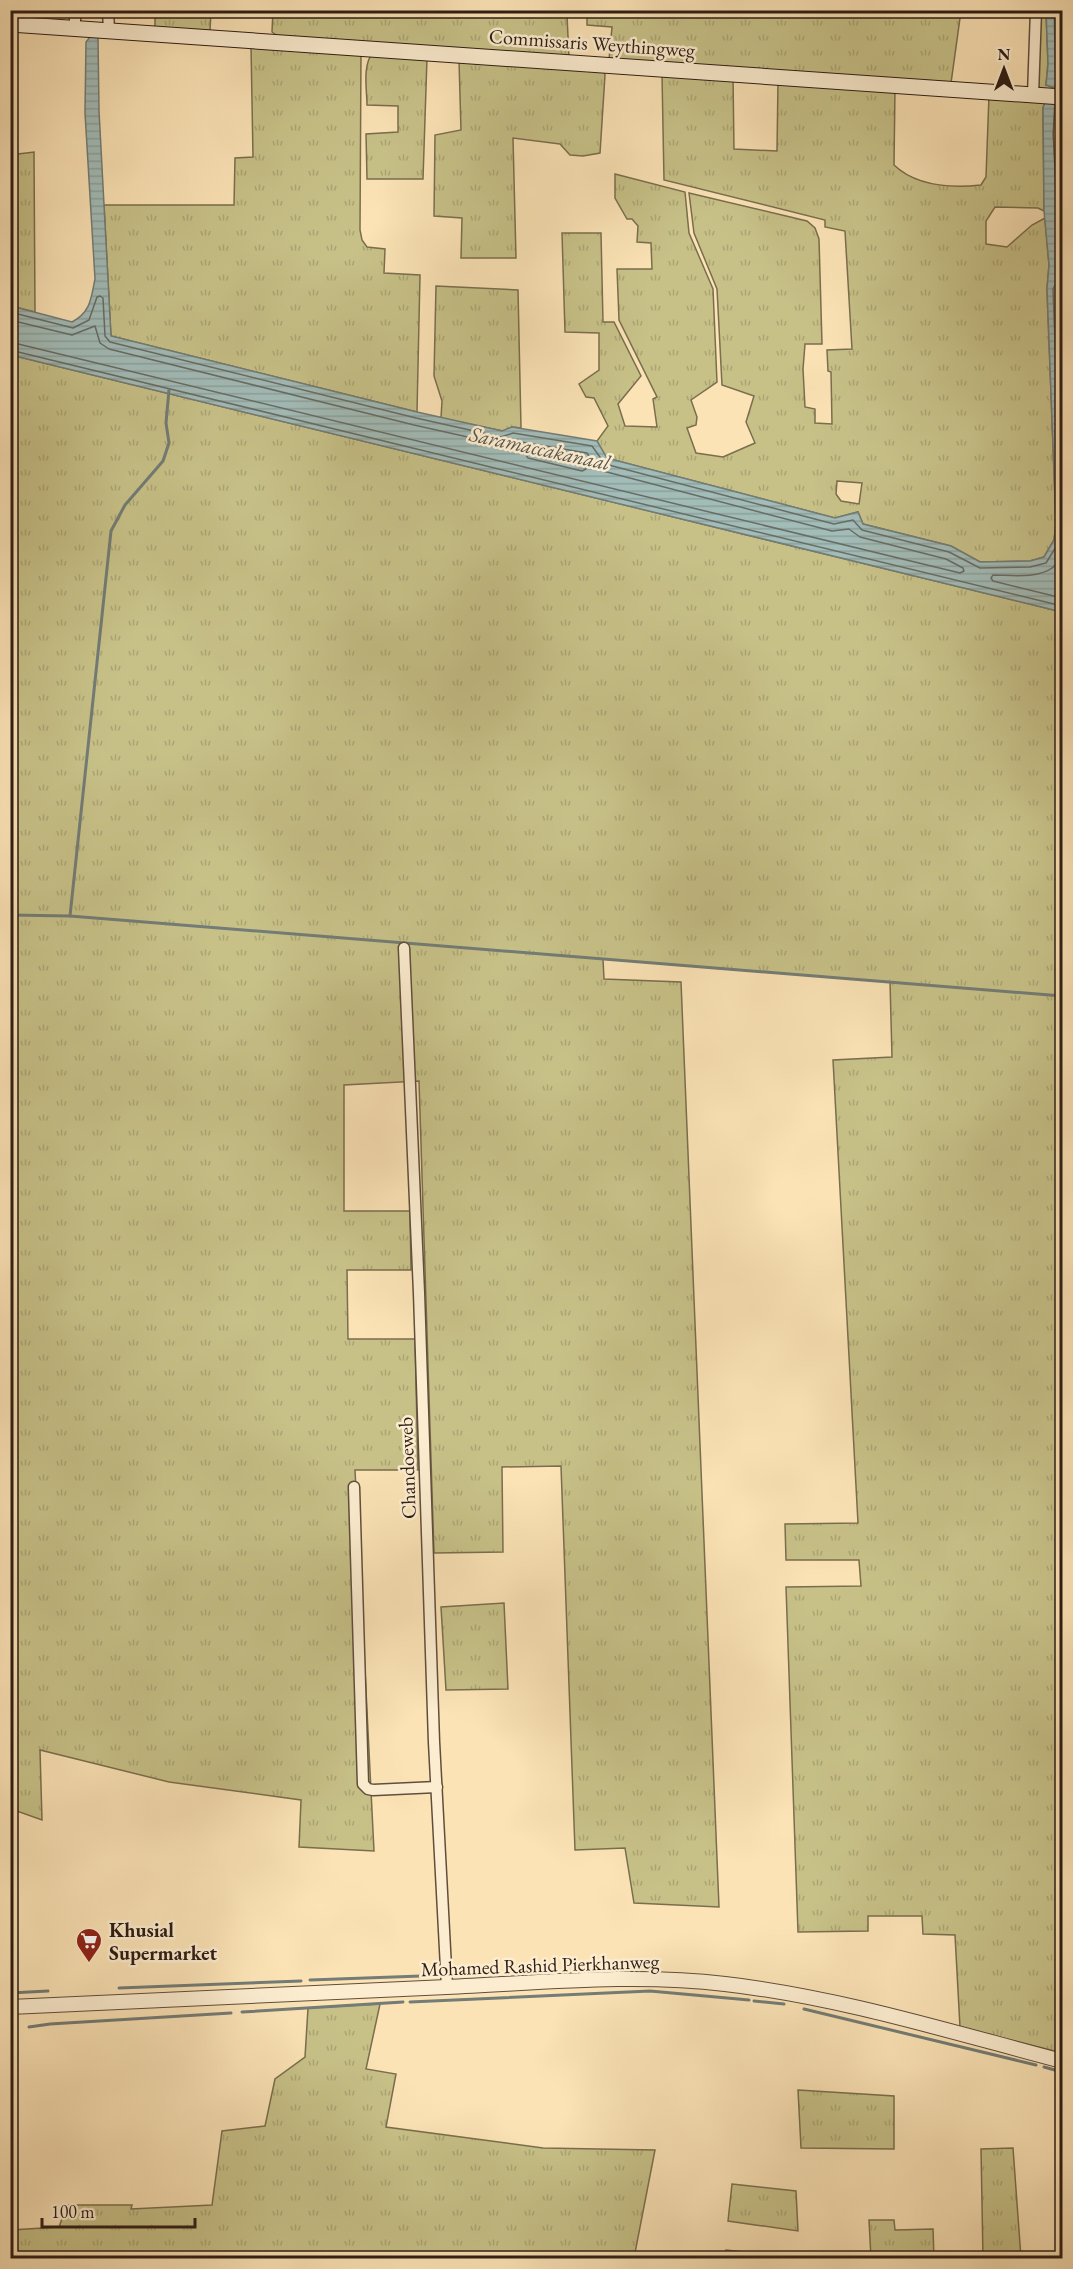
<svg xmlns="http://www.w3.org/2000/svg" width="1073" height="2269" font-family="'EB Garamond',serif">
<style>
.grass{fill:url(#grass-tufts);stroke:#7a6e4e;stroke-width:1.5;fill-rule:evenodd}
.water{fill:url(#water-rules);stroke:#737c76;stroke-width:1.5}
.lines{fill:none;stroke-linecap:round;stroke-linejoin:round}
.shore{stroke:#686c66;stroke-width:1.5}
.stream{stroke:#737c76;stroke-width:3}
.minor-casing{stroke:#604e3c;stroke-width:13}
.tertiary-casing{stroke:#604e3c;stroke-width:16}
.secondary-casing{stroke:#2d1c14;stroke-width:17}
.minor{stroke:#fcedd0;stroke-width:10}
.tertiary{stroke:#fcedd0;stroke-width:14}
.secondary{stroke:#fcedd0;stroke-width:15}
.labels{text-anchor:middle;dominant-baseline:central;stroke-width:5;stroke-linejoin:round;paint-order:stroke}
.street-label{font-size:20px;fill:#2d1c14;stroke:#fcedd0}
.poi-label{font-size:20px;font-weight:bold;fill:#2d1c14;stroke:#fcedd0;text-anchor:start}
.water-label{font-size:21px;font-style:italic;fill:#56544d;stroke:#fcedd0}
</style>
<defs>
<pattern id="grass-tufts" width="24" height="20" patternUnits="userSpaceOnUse" patternTransform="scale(1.5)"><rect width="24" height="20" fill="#c7c188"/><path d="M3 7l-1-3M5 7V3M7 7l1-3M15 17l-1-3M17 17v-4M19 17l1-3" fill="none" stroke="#aba574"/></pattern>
<pattern id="water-rules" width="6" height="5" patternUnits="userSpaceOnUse" patternTransform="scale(1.5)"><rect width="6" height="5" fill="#a2bcb8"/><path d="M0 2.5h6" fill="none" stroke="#8ca19d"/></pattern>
</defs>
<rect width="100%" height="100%" fill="#fbe3b6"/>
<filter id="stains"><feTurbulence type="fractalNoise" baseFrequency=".00333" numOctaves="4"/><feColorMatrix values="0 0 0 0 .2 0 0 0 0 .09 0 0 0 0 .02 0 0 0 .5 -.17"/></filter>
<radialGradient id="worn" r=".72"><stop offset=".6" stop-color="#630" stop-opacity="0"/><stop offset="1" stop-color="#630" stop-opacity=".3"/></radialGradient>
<g class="grass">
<path d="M 273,10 L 961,11 L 951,83 L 609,60 L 612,27 L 587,25 L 587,15 L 567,15 L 569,58 L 279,37 L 272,32 Z"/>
<path d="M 155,11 L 211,11 L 210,31 L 155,28 Z"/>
<path d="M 1041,11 L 1046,11 L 1048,64 L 1046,85 L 1056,83 L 1054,11 L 1060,11 L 1059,91 L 1041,90 L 1038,86 Z"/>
<path d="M 251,46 L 361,53 L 360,230 L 362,240 L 367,247 L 385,249 L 384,273 L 420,275 L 417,412 L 111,336 L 104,205 L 234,205 L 235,158 L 253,157 Z"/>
<path d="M 373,53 L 427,58 L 423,179 L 367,179 L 366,134 L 398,132 L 398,106 L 367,105 C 367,91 362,64 373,53 Z"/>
<path d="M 459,60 L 604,71 L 605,75 L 600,153 L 583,156 L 570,155 L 560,144 L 513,138 L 516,258 L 461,258 L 462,218 L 434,216 L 435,135 L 461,130 Z"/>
<path d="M 662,75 L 733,78 L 734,149 L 777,151 L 778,82 L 895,89 L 894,165 C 916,186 952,188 981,185 L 986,177 L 989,95 L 1045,102 L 1043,108 L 1044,211 L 1038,208 L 995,207 L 986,221 L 986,244 L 1007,247 L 1032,225 L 1045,218 L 1049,265 L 1047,289 L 1056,524 L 1054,540 L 1044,557 L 1030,561 L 980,562 L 951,546 L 863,524 L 858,512 L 835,518 L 606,458 L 597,441 L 608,426 L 594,398 L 586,397 L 579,384 L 599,370 L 599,333 L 565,332 L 562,233 L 601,233 L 603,322 L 614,322 L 641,376 L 618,404 L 625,426 L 657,427 L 653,399 L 657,397 L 619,320 L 617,269 L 652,269 L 651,243 L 637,242 L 638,226 L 632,219 L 627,219 L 615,198 L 615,174 L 685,192 L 689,233 L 713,289 L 717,382 L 691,400 L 697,417 L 696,425 L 687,428 L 696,453 L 723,457 L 755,443 L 746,422 L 754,396 L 722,385 L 717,289 L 694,233 L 689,193 L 807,221 L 815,228 L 819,239 L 822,344 L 805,344 L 803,369 L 805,407 L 815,409 L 815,423 L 832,424 L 831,372 L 828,371 L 827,350 L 852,349 L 845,231 L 825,227 L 825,220 L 664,180 ZM 837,481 L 862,483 L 859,504 L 841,501 L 836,494 Z"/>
<path d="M 34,152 L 35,312 L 11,306 L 10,155 Z"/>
<path d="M 1058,217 L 1062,221 L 1062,398 Z"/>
<path d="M 436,286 L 518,290 L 521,428 L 512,427 L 503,431 L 441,418 L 442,401 L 434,376 Z"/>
<path d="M 11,355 L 1062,612 L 1062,2053 L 960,2027 L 955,1935 L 923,1934 L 922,1916 L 868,1916 L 868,1931 L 798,1932 L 786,1587 L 861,1586 L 859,1560 L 786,1560 L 785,1524 L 858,1523 L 833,1060 L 892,1057 L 890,982 L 603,959 L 604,979 L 681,982 L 719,1907 L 634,1903 L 625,1848 L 575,1850 L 561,1466 L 502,1467 L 503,1552 L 434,1553 L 419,1081 L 344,1085 L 344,1211 L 410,1211 L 411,1270 L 347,1270 L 348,1339 L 415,1339 L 418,1470 L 355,1470 L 374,1851 L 299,1847 L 301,1800 L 169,1782 L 40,1750 L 42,1820 L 11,1809 Z"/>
<path d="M 504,1603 L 508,1689 L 446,1690 L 441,1607 Z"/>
<path d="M 380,2004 L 366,2069 L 396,2074 L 386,2127 L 543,2148 L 655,2150 L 634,2258 L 11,2258 L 11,2230 L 59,2227 L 67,2205 L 132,2205 L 131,2209 L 212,2205 L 222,2131 L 265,2126 L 275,2079 L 305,2057 L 308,2008 Z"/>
<path d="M 798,2090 L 894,2096 L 894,2149 L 801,2148 Z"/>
<path d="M 1013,2148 L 1021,2258 L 983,2258 L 981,2149 Z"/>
<path d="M 732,2184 L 796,2191 L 798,2231 L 728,2221 Z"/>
<path d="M 869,2220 L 894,2220 L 895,2230 L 933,2229 L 934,2258 L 871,2258 Z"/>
<path d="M 726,2250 L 799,2258 L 725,2258 Z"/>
</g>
<g class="water">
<path d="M 1046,11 L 1054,11 L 1056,83 L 1054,88 L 1046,85 L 1048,64 Z"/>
<path d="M 90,37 L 98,37 L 99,111 L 111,336 L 417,412 L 502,431 L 512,427 L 597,441 L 607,458 L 835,518 L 858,512 L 863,524 L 951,546 L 980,562 L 1030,561 L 1044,557 L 1054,540 L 1056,524 L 1047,289 L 1049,265 L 1044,211 L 1043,108 L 1045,102 L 1057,103 L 1055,110 L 1062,398 L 1062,612 L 11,355 L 11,306 L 72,322 C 91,312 91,298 95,279 L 85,113 L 86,42 Z"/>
</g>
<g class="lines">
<g class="shore">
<path d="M 10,312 L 73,328 L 89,320 L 97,297 L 100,296 L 103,298 L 105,336 L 110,342 L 416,418 L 501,437 L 513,433 L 592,446 L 605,464 L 834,524 L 853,520 L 862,530 L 949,552 L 980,568 L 1030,567 L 1046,563 L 1059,542 L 1062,524 L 1053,289 L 1055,285 L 1062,286"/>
<path d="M 10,320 L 72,335 L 95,326 L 100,343 L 109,349 L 414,425 L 499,444 L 515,441 L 587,453 L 596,467 L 603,471 L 832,531 L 849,529 L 860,537 L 946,559 L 963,568 L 964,571 L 960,573 L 10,342"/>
<path d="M 10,350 L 1062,606"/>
<path d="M 530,452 L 582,461 L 586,469 L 582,471 L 528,458 L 526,455 Z"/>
<path d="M 1062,552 C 1059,557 1057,565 1052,568 C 1037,579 1010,575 993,575 L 991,578 L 993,581 L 1062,598"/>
</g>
<g class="stream">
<path d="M 10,915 L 70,916 L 1062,996"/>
<path d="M 70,916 L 111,531 L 125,505 L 163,461 L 169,443 L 166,423 L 169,390"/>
<path d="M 310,1980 L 421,1976"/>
<path d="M 119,1988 L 301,1981"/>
<path d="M 10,1993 L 48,1991"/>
<path d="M 754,2001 L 784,2004"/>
<path d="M 410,2002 L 650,1991 L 749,2000"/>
<path d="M 804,2009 L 1036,2065"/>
<path d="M 242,2012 L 403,2002"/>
<path d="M 29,2027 L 50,2024 L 231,2013"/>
<path d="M 1044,2067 L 1062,2072"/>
</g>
<defs>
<g id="minor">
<path d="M 108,10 L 109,31"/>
<path d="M 75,28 L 75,10"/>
<path d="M 1033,95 L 1036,10"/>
<path d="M 1061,96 L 1059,134 L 1062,195"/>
<path d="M 404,948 L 419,1293 L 434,1742 L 447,1987"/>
<path d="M 354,1487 L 363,1784 L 368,1789 L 373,1790 L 437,1787"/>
</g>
<path id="tertiary" d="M 10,2007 C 156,2000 302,1993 447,1987 C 539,1983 633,1973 725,1984 C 839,1997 951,2032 1062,2061"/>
<path id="secondary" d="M 10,24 L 1062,97"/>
</defs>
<use href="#minor" class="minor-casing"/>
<use href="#tertiary" class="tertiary-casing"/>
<use href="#secondary" class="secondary-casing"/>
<use href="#minor" class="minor"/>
<use href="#tertiary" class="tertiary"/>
<use href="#secondary" class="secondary"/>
</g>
<defs>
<symbol id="supermarket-pin" viewBox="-11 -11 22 30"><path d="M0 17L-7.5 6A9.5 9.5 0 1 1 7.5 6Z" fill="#8f2418" stroke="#fcedd0"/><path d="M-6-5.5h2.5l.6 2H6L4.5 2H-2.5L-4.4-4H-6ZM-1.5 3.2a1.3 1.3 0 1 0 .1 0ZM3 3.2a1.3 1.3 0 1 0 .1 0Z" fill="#fff"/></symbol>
</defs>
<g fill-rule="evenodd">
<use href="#supermarket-pin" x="74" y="1926" width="30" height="40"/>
</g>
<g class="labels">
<g class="street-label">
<text transform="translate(592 43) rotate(4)">Commissaris Weythingweg</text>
<text transform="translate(407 1468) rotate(-92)">Chandoeweb</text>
<text transform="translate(540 1965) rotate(-2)">Mohamed Rashid Pierkhanweg</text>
</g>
<g class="poi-label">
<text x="109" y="1930">Khusial<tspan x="109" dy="23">Supermarket</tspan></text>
</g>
<g class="water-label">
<text transform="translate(540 448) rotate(12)">Saramaccakanaal</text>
</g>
</g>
<rect width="1073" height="2269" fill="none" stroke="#fbe3b6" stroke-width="36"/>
<rect x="12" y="12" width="1049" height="2245" fill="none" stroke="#2d1c14" stroke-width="3"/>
<rect x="18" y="18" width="1037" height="2233" fill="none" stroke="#2d1c14" stroke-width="1.5"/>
<g transform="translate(1004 69)" stroke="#fcedd0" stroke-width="4.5" paint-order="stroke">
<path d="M0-4.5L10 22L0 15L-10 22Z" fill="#2d1c14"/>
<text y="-9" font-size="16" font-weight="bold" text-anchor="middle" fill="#2d1c14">N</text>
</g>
<path d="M42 2218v9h153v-9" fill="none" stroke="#2d1c14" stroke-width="3"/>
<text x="51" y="2218" font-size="18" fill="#2d1c14" stroke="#fcedd0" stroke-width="4.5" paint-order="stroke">100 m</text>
<rect width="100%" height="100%" filter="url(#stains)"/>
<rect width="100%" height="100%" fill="url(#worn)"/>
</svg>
